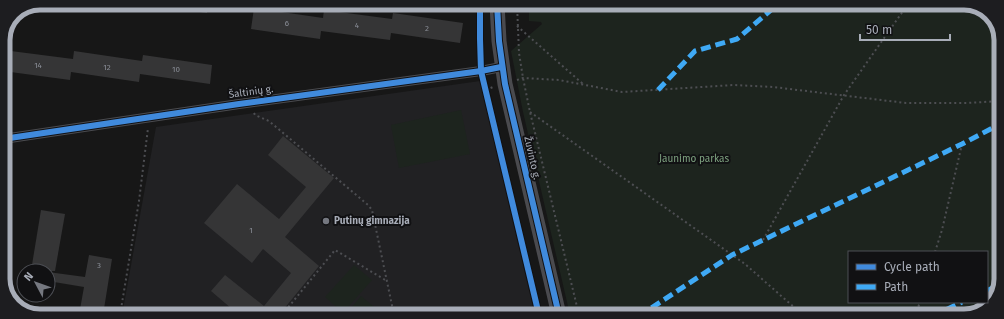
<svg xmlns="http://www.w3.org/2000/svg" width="1004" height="319" font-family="'Fira Sans',sans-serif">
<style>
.built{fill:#212123}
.green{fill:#1d241e;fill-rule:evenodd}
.building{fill:#353536}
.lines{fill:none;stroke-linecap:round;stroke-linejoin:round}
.path{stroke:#4d4e52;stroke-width:2;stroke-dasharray:2 3;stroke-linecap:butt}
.street{stroke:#4b4c50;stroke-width:10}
.secondary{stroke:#4a4a4e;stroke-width:15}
.quiet{stroke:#3fa9f5;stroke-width:5;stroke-dasharray:10 5;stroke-linecap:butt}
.cycleway-casing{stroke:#111113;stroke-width:8}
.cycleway{stroke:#408adc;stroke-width:6}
.poi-dot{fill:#757880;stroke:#111113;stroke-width:1.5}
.labels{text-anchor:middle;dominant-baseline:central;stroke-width:4;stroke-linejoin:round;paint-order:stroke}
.number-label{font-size:8px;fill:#8b8f98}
.street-label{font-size:10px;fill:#a8adb8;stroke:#111113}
.park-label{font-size:10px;fill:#7fa381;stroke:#111113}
.poi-label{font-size:10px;font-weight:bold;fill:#a8adb8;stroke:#111113;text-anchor:start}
.rim{fill:none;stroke:#a8adb8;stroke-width:5}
</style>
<rect width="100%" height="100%" fill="#171717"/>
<path class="built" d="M 480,81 L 535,315 L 122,315 L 156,127 Z"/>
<g class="green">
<path d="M 529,4 L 974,4 L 992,16 L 1001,37 L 1000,289 L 986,309 L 964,316 L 570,315 L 523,112 L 511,51 L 542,24 L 541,22 L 529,21 ZM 849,252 L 987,252 L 987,302 L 849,302 Z"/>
<path d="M 461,110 L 470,154 L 399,168 L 391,125 Z"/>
<path d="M 354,265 L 372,280 L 343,313 L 325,297 Z"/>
<path d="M 361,296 L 384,315 L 345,315 Z"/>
</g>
<g class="building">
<path d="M 178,3 L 209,3 L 207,13 L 178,9 Z"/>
<path d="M 254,8 L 323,18 L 324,10 L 392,19 L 393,13 L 463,23 L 460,43 L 391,33 L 390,40 L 321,31 L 320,39 L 251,29 Z"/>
<path d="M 3,50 L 73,59 L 74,51 L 142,61 L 143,55 L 212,65 L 210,84 L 140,74 L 139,82 L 71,72 L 70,80 L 3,71 Z"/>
<path d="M 283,136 L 334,178 L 285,237 L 319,266 L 279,315 L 239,315 L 211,291 L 225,275 L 264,306 L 291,273 L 263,249 L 252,263 L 204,223 L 237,184 L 279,219 L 306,187 L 268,155 Z"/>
<path d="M 41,210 L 65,214 L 55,271 L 31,271 Z"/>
<path d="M 89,255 L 112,259 L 103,315 L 79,315 L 84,287 L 48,281 L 48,272 L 85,277 Z"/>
</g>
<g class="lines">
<g class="path">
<path d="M 517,4 L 519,53 L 523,78 L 530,112 L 579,315"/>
<path d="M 517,26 L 583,84"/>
<path d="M 517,80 L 523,78 L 559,80 L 622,92 L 734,85 L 773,87 L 906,103 L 967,103 L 1001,101"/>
<path d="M 486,90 L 493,87"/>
<path d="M 530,112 L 745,264 L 804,316"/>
<path d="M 254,113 L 255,115 L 269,121 L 368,205 L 372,210 L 394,315"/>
<path d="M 763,240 L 844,95 L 908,4"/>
<path d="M 935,252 L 942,230 L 962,144"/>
<path d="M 120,315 L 139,201 L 148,128"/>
<path d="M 282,315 L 335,250 L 387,281"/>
<path d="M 915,316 L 920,302"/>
</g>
<path class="street" d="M 3,139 L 239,104 L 481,71 L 501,67"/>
<path class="secondary" d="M 497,4 L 499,41 L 505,84 L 559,315"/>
<g class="quiet">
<path d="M 658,90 L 695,51 L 737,39 L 778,4"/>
<path d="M 987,291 L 1000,284"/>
<path d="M 639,316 L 732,255 L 962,144 L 1000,124"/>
<path d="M 933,316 L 962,302"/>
</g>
<defs>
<g id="cycleway">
<path d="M 480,4 L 480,39 L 481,71 L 539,315"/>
<path d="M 497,4 L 499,41 L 505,84 L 559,315"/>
<path d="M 3,139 L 239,104 L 481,71 L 501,67"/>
</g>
</defs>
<use href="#cycleway" class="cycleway-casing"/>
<use href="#cycleway" class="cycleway"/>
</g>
<circle class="poi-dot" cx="326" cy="221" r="4"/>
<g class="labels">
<g class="number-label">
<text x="287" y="23">6</text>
<text x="357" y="25">4</text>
<text x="427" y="28">2</text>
<text x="38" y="65">14</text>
<text x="107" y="67">12</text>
<text x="176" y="69">10</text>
<text x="251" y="230">1</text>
<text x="99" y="265">3</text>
</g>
<g class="street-label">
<text transform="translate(251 92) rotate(-8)">Šaltinių g.</text>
<text transform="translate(532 158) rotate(77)">Žuvinto g.</text>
</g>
<g class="park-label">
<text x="694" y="159">Jaunimo parkas</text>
</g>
<g class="poi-label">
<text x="334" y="221">Putinų gimnazija</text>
</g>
</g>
<path d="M0 0H1004V319H0ZM40 10H964A30 30 0 0 1 994 40V279A30 30 0 0 1 964 309H40A30 30 0 0 1 10 279V40A30 30 0 0 1 40 10Z" fill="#1d1d20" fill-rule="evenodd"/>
<path class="rim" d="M40 10H964A30 30 0 0 1 994 40V279A30 30 0 0 1 964 309H40A30 30 0 0 1 10 279V40A30 30 0 0 1 40 10Z"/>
<rect x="848" y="251" width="140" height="52" fill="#111113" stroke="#4d4f55"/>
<rect x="856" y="264" width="20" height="6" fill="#408adc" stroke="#4d4f55"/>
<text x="884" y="271" font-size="12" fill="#a8adb8">Cycle path</text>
<rect x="856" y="284" width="20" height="6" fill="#3fa9f5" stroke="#4d4f55"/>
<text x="884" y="291" font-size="12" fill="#a8adb8">Path</text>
<g transform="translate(36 283) rotate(311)"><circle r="19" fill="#111113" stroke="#4d4f55"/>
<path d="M0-3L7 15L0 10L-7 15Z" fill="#757880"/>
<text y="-6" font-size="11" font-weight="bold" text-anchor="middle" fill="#a8adb8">N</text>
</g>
<path d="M860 34v6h90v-6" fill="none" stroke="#a8adb8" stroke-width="2"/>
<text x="866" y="34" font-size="12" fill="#a8adb8" stroke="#111113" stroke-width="3" paint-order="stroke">50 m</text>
</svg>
